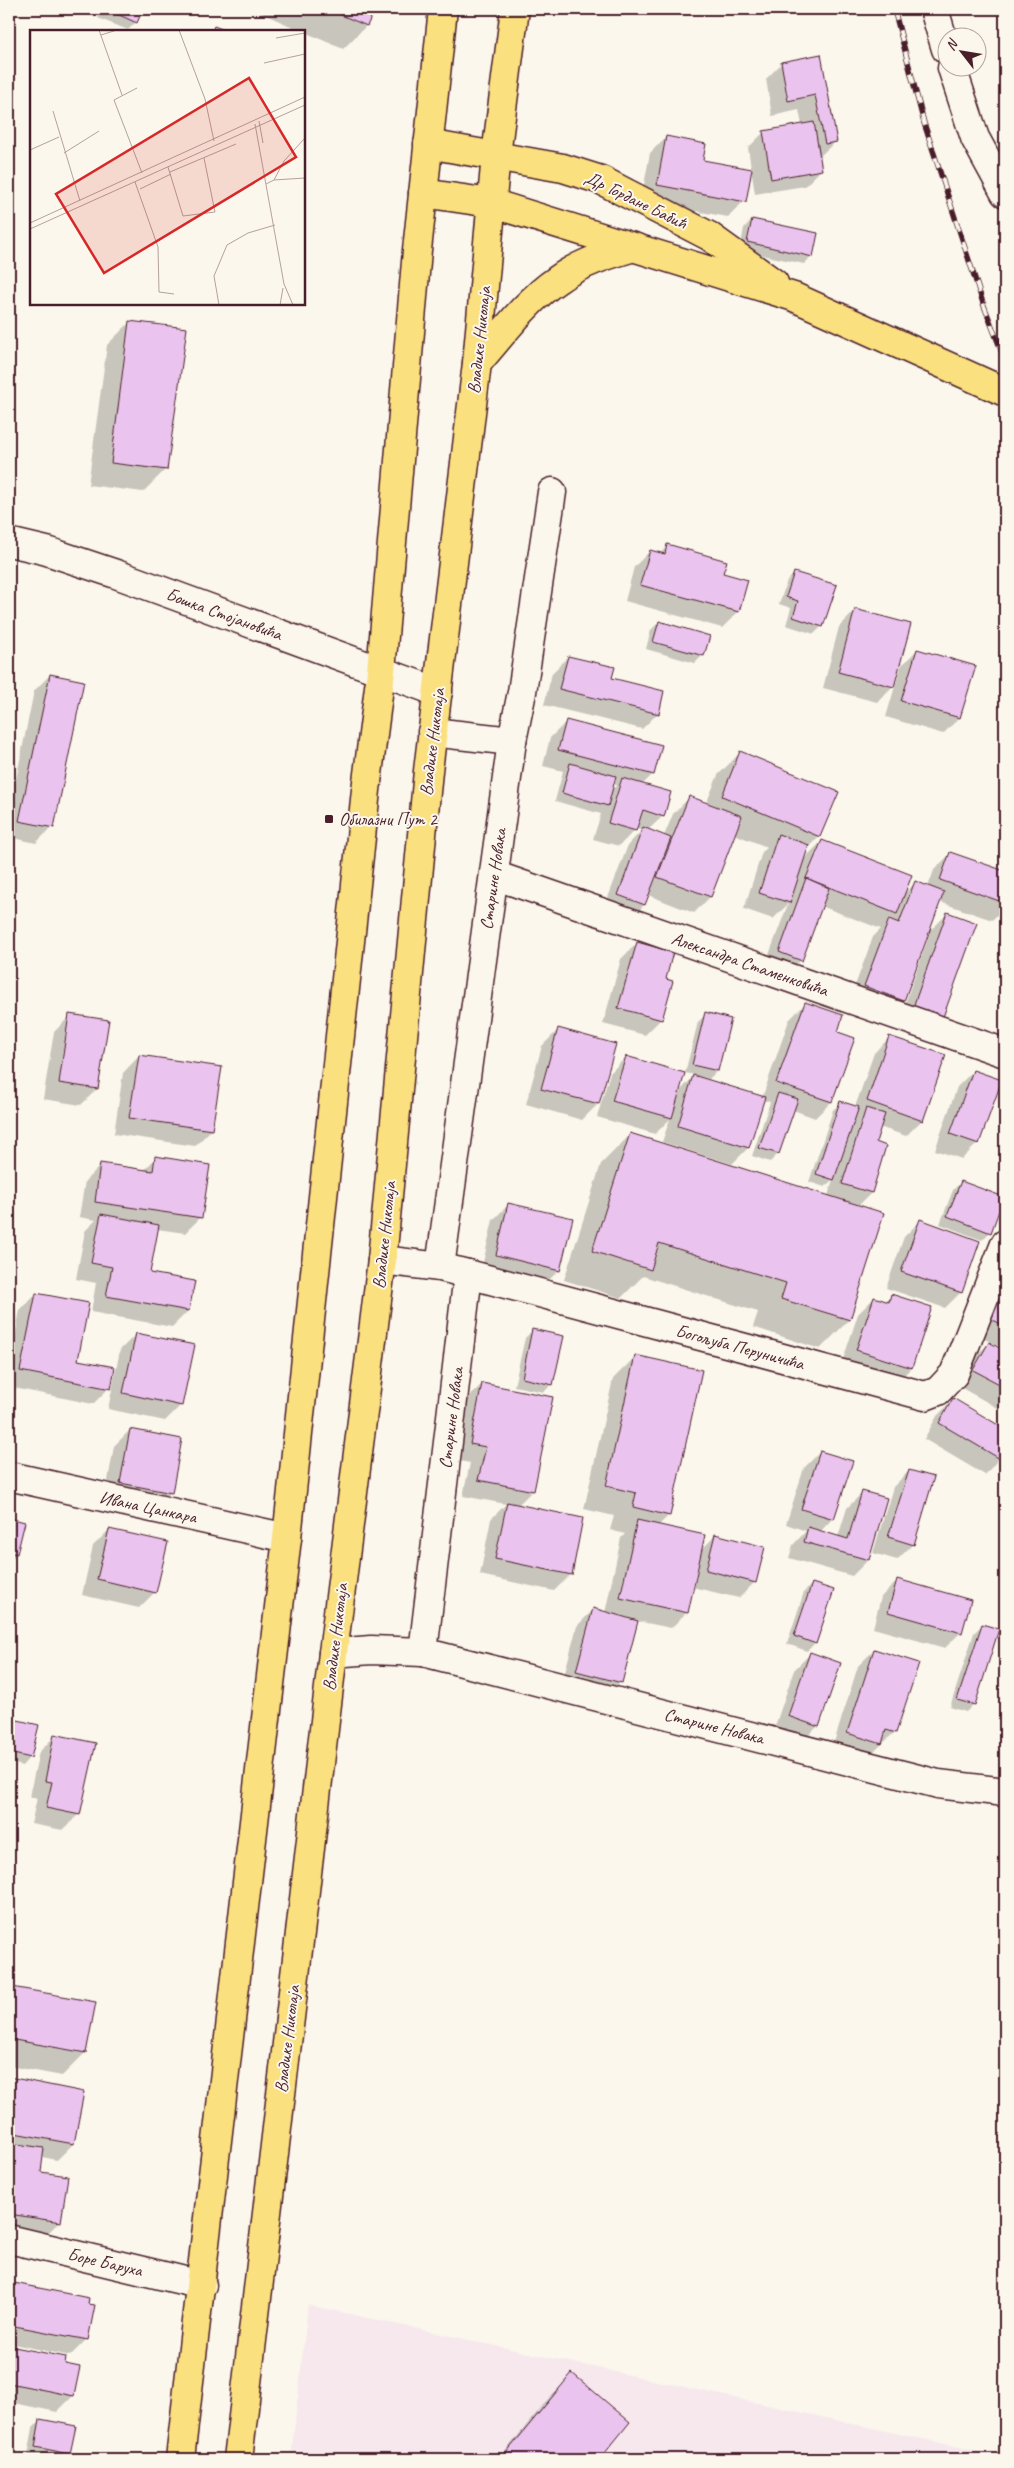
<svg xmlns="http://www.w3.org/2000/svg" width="1014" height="2468" font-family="Caveat,sans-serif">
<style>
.built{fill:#f6e8ed}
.shadow{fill:#0003;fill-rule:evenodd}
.building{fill:#eac4ee;stroke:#4a1f2b}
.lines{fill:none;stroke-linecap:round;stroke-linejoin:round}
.minor-casing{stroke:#4a1f2b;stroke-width:31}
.major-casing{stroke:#4a1f2b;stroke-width:31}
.minor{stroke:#fbf7ec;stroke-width:28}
.major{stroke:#fbe080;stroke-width:28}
.rail-casing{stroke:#4a1f2b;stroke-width:5.5}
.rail{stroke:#fbf7ec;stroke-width:4;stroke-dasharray:11;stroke-linecap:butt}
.poi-dot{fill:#4a1f2b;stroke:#fbf7ec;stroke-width:2}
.labels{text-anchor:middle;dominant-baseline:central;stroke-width:4;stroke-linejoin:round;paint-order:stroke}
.street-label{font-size:18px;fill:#4a1f2b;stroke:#fbf7ec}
.poi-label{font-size:18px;fill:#4a1f2b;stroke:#fbf7ec;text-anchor:start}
.inset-road{fill:none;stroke:#b4a19f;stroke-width:1}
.view{fill:#d62828;fill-opacity:0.15;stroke:#d62828;stroke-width:2.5}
.inset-edge{fill:none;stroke:#4a1f2b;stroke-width:2.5}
</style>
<rect width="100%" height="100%" fill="#fbf7ec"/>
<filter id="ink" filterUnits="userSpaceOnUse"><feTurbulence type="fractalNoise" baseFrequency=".02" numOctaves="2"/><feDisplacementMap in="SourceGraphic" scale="10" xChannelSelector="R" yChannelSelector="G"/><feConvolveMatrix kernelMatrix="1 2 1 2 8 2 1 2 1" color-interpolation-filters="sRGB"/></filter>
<g filter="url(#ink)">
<path class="built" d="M 308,2305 L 1005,2457 L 1005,2459 L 291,2459 Z"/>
<g class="shadow">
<path d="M 102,9 L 142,9 L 136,22 L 128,30 L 98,18 Z"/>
<path d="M 252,9 L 374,9 L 366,26 L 343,49 Z"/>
<path d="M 820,56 L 836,141 L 819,157 L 821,170 L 805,186 L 755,194 L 748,148 L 764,132 L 802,125 L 799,110 L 772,116 L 766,79 L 782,63 Z"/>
<path d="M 666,137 L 701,161 L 744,201 L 728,217 L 641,201 L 650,153 Z"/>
<path d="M 752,220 L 812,256 L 804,264 L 740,250 L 744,228 Z"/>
<path d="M 130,322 L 166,469 L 143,492 L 88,485 L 107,345 Z"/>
<path d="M 668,546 L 738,612 L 722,628 L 625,601 L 634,567 L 650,551 L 660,554 Z"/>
<path d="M 795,573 L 822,626 L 814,634 L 786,625 L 791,608 L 779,604 L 787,581 Z"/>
<path d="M 855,611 L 894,682 L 896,683 L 901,666 L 917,650 L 959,718 L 943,734 L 886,717 L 896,683 L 877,702 L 823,688 L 839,627 Z"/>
<path d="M 659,622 L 703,655 L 695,663 L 646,649 L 651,630 Z"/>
<path d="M 568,657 L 610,679 L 658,713 L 642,729 L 544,705 L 552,673 Z"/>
<path d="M 50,675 L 52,827 L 36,843 L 9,837 L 9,814 L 34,691 Z"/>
<path d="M 566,722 L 653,774 L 642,785 L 663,816 L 648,830 L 664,836 L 673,814 L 689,798 L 706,804 L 718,775 L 741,752 L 819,836 L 807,849 L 803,860 L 822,841 L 903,895 L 915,883 L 928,887 L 934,870 L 950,854 L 1005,872 L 1005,907 L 992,920 L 940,902 L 903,1000 L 887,1016 L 849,1002 L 873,937 L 881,929 L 821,906 L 801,960 L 785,976 L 764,968 L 788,904 L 773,919 L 744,909 L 762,852 L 767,847 L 734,834 L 710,897 L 694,913 L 648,895 L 644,905 L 628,921 L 603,911 L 628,845 L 642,830 L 636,829 L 619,846 L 593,839 L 601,814 L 555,801 L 563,771 L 543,766 L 550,738 ZM 613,784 L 617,785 L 611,791 Z"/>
<path d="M 1005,908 L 1005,926 L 1000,924 Z"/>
<path d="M 947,914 L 926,1033 L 898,1023 L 931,930 Z"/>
<path d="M 637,943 L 664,980 L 661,1019 L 645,1035 L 603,1024 L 621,959 Z"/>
<path d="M 805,1004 L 836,1033 L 853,1038 L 831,1102 L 815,1118 L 793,1110 L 778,1154 L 770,1162 L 752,1156 L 770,1102 L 763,1100 L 748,1148 L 732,1164 L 662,1142 L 670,1119 L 655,1134 L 597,1117 L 610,1073 L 626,1057 L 679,1092 L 695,1075 L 685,1073 L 698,1022 L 706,1014 L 730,1020 L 717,1071 L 709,1079 L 701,1077 L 700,1079 L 762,1098 L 789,1020 Z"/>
<path d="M 70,1016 L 97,1089 L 81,1105 L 43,1099 L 54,1032 Z"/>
<path d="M 558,1030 L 598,1104 L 582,1120 L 526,1104 L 542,1046 Z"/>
<path d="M 890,1037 L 922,1120 L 906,1136 L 879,1127 L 874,1143 L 871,1193 L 858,1206 L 883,1213 L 849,1320 L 820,1349 L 753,1327 L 758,1312 L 643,1276 L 621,1298 L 564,1280 L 601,1164 L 630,1135 L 828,1196 L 833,1179 L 825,1187 L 809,1182 L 833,1110 L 841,1102 L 855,1107 L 874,1053 Z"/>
<path d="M 139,1056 L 211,1130 L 195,1146 L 114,1134 L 123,1073 Z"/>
<path d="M 973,1071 L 978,1143 L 962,1159 L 935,1150 L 957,1087 Z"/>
<path d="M 156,1158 L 201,1217 L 185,1233 L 157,1229 L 149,1274 L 188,1311 L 172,1327 L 91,1312 L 96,1283 L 76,1279 L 85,1231 L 96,1220 L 79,1217 L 85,1181 L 101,1165 L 143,1171 Z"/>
<path d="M 961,1182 L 990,1232 L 982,1240 L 940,1224 L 953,1190 Z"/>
<path d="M 509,1204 L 559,1270 L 543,1286 L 481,1271 L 493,1220 Z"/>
<path d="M 920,1221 L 961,1292 L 945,1308 L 886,1288 L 904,1237 Z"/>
<path d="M 36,1294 L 76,1361 L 109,1388 L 93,1404 L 9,1387 L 9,1368 L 20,1310 Z"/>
<path d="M 892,1295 L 930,1308 L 911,1368 L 895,1384 L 841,1366 L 858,1314 L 874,1298 L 885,1302 Z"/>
<path d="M 1003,1297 L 1005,1298 L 1005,1349 L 976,1335 L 987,1313 Z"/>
<path d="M 533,1330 L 552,1384 L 544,1392 L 514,1386 L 525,1338 Z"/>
<path d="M 136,1334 L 181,1405 L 165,1421 L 108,1409 L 120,1350 Z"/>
<path d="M 989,1343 L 1005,1352 L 1005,1412 L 958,1386 L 973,1359 Z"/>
<path d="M 636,1356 L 669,1515 L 658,1526 L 700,1551 L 715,1536 L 755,1582 L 739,1598 L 692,1587 L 687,1612 L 671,1628 L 637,1621 L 621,1682 L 605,1698 L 561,1687 L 577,1626 L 593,1610 L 605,1613 L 621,1538 L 625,1534 L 610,1530 L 614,1516 L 584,1509 L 613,1379 Z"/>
<path d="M 482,1384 L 532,1491 L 518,1505 L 582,1519 L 570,1575 L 554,1591 L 480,1575 L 491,1519 L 506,1504 L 463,1496 L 470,1463 L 455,1460 L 466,1400 Z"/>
<path d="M 953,1400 L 1005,1430 L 1005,1451 L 985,1475 L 924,1439 L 937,1416 Z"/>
<path d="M 130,1430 L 171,1492 L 155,1508 L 105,1498 L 114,1446 Z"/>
<path d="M 820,1452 L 833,1518 L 820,1532 L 838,1537 L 847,1508 L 863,1492 L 886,1498 L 868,1560 L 852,1576 L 789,1558 L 793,1545 L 806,1531 L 786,1524 L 804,1468 Z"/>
<path d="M 909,1471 L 913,1544 L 897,1560 L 873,1553 L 893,1487 Z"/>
<path d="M 9,1519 L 23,1523 L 16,1554 L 9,1561 Z"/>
<path d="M 109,1530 L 155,1592 L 139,1608 L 82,1595 L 93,1546 Z"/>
<path d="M 897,1581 L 961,1632 L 945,1648 L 873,1628 L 881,1597 Z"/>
<path d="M 812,1584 L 815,1643 L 807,1651 L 787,1644 L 804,1592 Z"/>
<path d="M 982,1625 L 974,1704 L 966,1712 L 950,1707 L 974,1633 Z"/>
<path d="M 874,1650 L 895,1732 L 865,1760 L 832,1749 L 858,1666 Z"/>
<path d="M 810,1654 L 818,1726 L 802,1742 L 773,1732 L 794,1670 Z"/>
<path d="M 9,1719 L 37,1726 L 29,1758 L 22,1766 L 9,1762 Z"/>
<path d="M 55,1736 L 79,1814 L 63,1830 L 31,1824 L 37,1798 L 29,1797 L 39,1752 Z"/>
<path d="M 12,1988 L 94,2003 L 85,2053 L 62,2076 L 9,2066 L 9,1989 Z"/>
<path d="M 9,2079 L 83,2093 L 73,2144 L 57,2160 L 42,2157 L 39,2173 L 59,2222 L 43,2238 L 9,2232 Z"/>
<path d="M 9,2284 L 87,2299 L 86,2305 L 93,2306 L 86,2340 L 70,2356 L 9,2343 Z"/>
<path d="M 9,2347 L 64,2358 L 63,2365 L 73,2396 L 57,2412 L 9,2402 Z"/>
<path d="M 572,2375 L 629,2422 L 598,2459 L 499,2459 L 549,2398 Z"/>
<path d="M 41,2420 L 69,2453 L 63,2459 L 28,2455 L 33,2428 Z"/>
</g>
<g class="building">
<path d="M 106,9 L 143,9 L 137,23 Z"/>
<path d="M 327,9 L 375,9 L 367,26 Z"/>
<path d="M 214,26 L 227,31 L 212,31 Z"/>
<path d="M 821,54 L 837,142 L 825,144 L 815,95 L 788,101 L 781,62 Z"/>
<path d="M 814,122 L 822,170 L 771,179 L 763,131 Z"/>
<path d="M 666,136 L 706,144 L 703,160 L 752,169 L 746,202 L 657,185 Z"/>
<path d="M 752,219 L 818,233 L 813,257 L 747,242 Z"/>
<path d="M 129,321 L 187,328 L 167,470 L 111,463 Z"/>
<path d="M 667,544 L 727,561 L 723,573 L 748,580 L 739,612 L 640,585 L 650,550 L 665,554 Z"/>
<path d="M 794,572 L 837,585 L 823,627 L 793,617 L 798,601 L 786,597 Z"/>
<path d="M 855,609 L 911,624 L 894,687 L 838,672 Z"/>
<path d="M 659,621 L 710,636 L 704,656 L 653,642 Z"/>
<path d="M 917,649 L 976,666 L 960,718 L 901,701 Z"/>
<path d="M 568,656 L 615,667 L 612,678 L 664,691 L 659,714 L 559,689 Z"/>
<path d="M 50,674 L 84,681 L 54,828 L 19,821 Z"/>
<path d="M 566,720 L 662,745 L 654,775 L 558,750 Z"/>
<path d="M 740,751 L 839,792 L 820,837 L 722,796 Z"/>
<path d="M 570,763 L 616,776 L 608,806 L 562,793 Z"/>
<path d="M 622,778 L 671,792 L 664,817 L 643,810 L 636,831 L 608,823 Z"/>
<path d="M 689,796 L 742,816 L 711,897 L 657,877 Z"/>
<path d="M 643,827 L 671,838 L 645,905 L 618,895 Z"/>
<path d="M 778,834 L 809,845 L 790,903 L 759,893 Z"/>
<path d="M 822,840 L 912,875 L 897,914 L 806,878 Z"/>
<path d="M 950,852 L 1005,871 L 1005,903 L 940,880 Z"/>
<path d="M 806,878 L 829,888 L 802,961 L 779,952 Z"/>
<path d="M 915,881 L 944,892 L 904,1001 L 864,986 L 889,919 L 899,923 Z"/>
<path d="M 947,912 L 977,923 L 943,1017 L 913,1007 Z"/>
<path d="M 637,942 L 673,952 L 666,979 L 673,981 L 662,1020 L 618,1008 Z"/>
<path d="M 805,1002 L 843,1015 L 838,1032 L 855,1038 L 832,1102 L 776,1083 Z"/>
<path d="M 705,1012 L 731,1019 L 718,1071 L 692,1065 Z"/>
<path d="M 69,1014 L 109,1020 L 98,1089 L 59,1083 Z"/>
<path d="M 558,1028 L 616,1044 L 599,1104 L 541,1089 Z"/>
<path d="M 889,1036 L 946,1055 L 923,1121 L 867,1101 Z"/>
<path d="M 139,1055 L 222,1067 L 212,1130 L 129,1118 Z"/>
<path d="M 626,1056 L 685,1073 L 672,1118 L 612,1101 Z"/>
<path d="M 973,1070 L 1002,1080 L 979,1144 L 950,1134 Z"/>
<path d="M 693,1075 L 765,1097 L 749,1148 L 678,1126 Z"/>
<path d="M 778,1093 L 798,1099 L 779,1154 L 759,1148 Z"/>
<path d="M 840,1101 L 859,1107 L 834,1180 L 816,1174 Z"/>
<path d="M 866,1108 L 885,1114 L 876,1142 L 886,1146 L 872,1193 L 842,1184 Z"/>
<path d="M 630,1133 L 884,1213 L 850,1320 L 781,1299 L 786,1283 L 659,1243 L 651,1270 L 592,1251 Z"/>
<path d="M 155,1156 L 210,1165 L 202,1218 L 95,1202 L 100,1163 L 153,1171 Z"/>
<path d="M 961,1181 L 1004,1197 L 991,1233 L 947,1216 Z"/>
<path d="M 508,1203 L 573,1218 L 560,1271 L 496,1255 Z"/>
<path d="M 101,1214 L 159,1225 L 150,1273 L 195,1281 L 189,1311 L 106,1296 L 112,1267 L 91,1263 Z"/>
<path d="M 920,1219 L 980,1241 L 962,1293 L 901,1272 Z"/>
<path d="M 36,1293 L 89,1303 L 78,1360 L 115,1367 L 111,1389 L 20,1371 Z"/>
<path d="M 891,1294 L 932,1307 L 912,1368 L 856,1350 L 874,1297 L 889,1302 Z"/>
<path d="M 1002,1295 L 1005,1297 L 1005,1326 L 991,1319 Z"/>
<path d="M 532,1329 L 564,1336 L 553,1385 L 522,1378 Z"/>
<path d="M 136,1333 L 195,1345 L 182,1406 L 123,1393 Z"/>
<path d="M 989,1342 L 1005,1351 L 1005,1387 L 973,1370 Z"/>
<path d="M 635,1355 L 702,1370 L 670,1516 L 633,1507 L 636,1493 L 606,1486 Z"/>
<path d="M 482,1383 L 553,1397 L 534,1491 L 478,1480 L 486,1447 L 470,1444 Z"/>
<path d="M 953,1398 L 1005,1429 L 1005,1454 L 1002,1460 L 939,1423 Z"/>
<path d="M 130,1429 L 182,1439 L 172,1493 L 120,1483 Z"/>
<path d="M 820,1451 L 853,1461 L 834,1519 L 801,1509 Z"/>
<path d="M 909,1470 L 934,1477 L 914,1545 L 888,1537 Z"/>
<path d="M 862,1491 L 887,1498 L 869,1560 L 804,1542 L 808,1527 L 848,1539 Z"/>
<path d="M 507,1502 L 583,1518 L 572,1575 L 495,1559 Z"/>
<path d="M 9,1518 L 25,1522 L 17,1554 L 9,1552 Z"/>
<path d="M 637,1520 L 705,1535 L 688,1613 L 620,1598 Z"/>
<path d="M 109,1529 L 168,1542 L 156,1593 L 97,1579 Z"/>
<path d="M 715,1534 L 765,1547 L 756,1583 L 706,1570 Z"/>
<path d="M 897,1579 L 971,1600 L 962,1633 L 888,1612 Z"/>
<path d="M 812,1583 L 834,1590 L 816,1644 L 794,1636 Z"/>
<path d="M 593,1608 L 638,1621 L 622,1683 L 576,1671 Z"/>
<path d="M 982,1624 L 999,1629 L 975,1705 L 957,1700 Z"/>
<path d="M 874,1649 L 919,1663 L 896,1733 L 886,1730 L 882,1744 L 847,1733 Z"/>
<path d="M 810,1652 L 841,1663 L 819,1727 L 788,1716 Z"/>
<path d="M 9,1718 L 39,1725 L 31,1758 L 9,1753 Z"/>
<path d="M 54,1734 L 96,1743 L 80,1815 L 46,1808 L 52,1782 L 45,1781 Z"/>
<path d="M 12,1987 L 96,2002 L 86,2053 L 9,2039 L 9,1988 Z"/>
<path d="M 9,2077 L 84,2092 L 74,2144 L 9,2132 Z"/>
<path d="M 10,2143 L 44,2148 L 41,2172 L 68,2176 L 61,2222 L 9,2214 Z"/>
<path d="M 9,2282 L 89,2298 L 88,2304 L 95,2305 L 88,2340 L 9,2325 Z"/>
<path d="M 9,2346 L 66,2357 L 65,2364 L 80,2367 L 74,2396 L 9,2383 Z"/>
<path d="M 572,2373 L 630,2422 L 600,2459 L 501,2459 Z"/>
<path d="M 9,2409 L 15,2411 L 9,2437 Z"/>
<path d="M 40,2419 L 76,2426 L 70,2454 L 35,2447 Z"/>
</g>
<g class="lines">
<defs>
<g id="minor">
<path d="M 934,9 L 946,49"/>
<path d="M 952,68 L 975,138 L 1005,193"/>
<path d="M 9,542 L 47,551 L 116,574 L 438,692"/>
<path d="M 432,732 L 512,741"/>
<path d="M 494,875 L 1005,1053"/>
<path d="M 382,1260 L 440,1267 L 468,1274 L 925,1396 L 938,1391 L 954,1374 L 1005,1244"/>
<path d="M 440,1267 L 512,741 L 522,692 L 552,492"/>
<path d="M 9,1476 L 287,1538"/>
<path d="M 423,1652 L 468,1274"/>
<path d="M 333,1653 L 371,1650 L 423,1652 L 938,1784 L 1005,1792"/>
<path d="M 9,2239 L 202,2285"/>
</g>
<g id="major">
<path d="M 428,144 L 563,168 L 601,180 L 709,236 L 774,283"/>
<path d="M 423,193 L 491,203 L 794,297 L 1005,392"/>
<path d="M 477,363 C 502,335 526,301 557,280 C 580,263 607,255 634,247"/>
<path d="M 180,2459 L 287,1538 L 366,790 L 381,671 L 417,250 L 443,9"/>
<path d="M 238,2459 L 333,1653 L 382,1260 L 428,771 L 477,363 L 496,155 L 515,9"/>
</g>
</defs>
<use href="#minor" class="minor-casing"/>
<use href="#major" class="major-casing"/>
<use href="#minor" class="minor"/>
<use href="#major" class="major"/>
<defs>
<path id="rail" d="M 894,9 L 924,123 L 983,303 L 1005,360"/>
</defs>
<use href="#rail" class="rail-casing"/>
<use href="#rail" class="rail"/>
</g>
</g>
<rect class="poi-dot" x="324" y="814" width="10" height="10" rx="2.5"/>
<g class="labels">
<g class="street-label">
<text transform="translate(636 200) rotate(26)">Др Гордане Бабић</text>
<text transform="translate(479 340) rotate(-84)">Владике Николаја</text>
<text transform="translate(224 614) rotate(20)">Бошка Стојановића</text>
<text transform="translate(432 742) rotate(-83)">Владике Николаја</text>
<text transform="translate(493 879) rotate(-82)">Старине Новака</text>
<text transform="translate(750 964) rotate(19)">Александра Стаменковића</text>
<text transform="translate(384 1235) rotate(-84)">Владике Николаја</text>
<text transform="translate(740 1347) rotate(15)">Богољуба Перуничића</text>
<text transform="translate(451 1418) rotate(-83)">Старине Новака</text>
<text transform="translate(148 1507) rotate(12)">Ивана Цанкара</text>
<text transform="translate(335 1637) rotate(-83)">Владике Николаја</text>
<text transform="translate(714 1726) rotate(14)">Старине Новака</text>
<text transform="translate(287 2039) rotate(-83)">Владике Николаја</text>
<text transform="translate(105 2262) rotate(13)">Боре Баруха</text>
</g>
<g class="poi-label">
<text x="339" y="819">Обилазни Пут 2</text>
</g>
</g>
<g transform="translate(30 30)">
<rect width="275" height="275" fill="#fbf7ec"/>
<path class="inset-road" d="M 69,0 L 92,65M 149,0 L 175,69 L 184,111M 71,5 L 87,0M 246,8 L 275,3M 234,33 L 275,24M 107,58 L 84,70 L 112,143M 23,81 L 50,171M 229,91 L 233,113M 225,94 L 254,254 L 263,275M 0,120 L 29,107M 34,123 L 69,101M 138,137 L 153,186 L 185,182 L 174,128M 140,142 L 206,114M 244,150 L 275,148M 105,152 L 128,217 L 129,262 L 144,264M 236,154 L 244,150 L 254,131 L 275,108M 110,159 L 141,144M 0,193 L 275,67M 0,199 L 275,75M 189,275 L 184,246 L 197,215 L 218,203 L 245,195M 250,275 L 253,258"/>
<path class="view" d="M 219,48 L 266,127 L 74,243 L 26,164 Z"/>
<rect width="275" height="275" class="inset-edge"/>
</g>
<rect width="1014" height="2468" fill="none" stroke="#fbf7ec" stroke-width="30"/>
<rect x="15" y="15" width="984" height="2438" fill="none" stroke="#4a1f2b" stroke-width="2" filter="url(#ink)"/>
<g transform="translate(962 52) rotate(301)"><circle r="24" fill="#fbf7ec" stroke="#b4a19f"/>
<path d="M0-4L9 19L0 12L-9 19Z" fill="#4a1f2b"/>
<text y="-8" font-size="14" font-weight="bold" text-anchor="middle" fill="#4a1f2b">N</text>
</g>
</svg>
